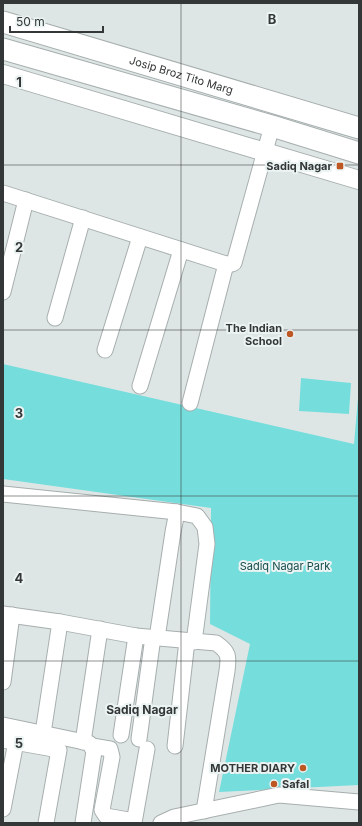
<svg xmlns="http://www.w3.org/2000/svg" width="362" height="826" font-family="Inter,sans-serif">
<style>
.green{fill:#75dedd}
.lines{fill:none;stroke-linecap:round;stroke-linejoin:round}
.minor-casing{stroke:#a7aeae;stroke-width:17}
.tertiary-casing{stroke:#a7aeae;stroke-width:20}
.secondary-casing{stroke:#a7aeae;stroke-width:23}
.minor{stroke:#fff;stroke-width:15}
.tertiary{stroke:#fff;stroke-width:18}
.secondary{stroke:#fff;stroke-width:21}
.grid{fill:none;stroke:#343737;stroke-width:1;stroke-opacity:0.55}
.poi-dot{fill:#bd5825;stroke:#ebf3f3;stroke-width:1.5}
.labels{text-anchor:middle;dominant-baseline:central;stroke-width:4;stroke-linejoin:round;paint-order:stroke}
.street-label{font-size:11px;fill:#343737;stroke:#ebf3f3}
.poi-label{font-size:11px;font-weight:bold;fill:#343737;stroke:#ebf3f3;text-anchor:end}
.park-label{font-size:11px;fill:#174d4d;stroke:#ebf3f3}
.neighbourhood-label{font-size:12px;font-weight:bold;fill:#343737;stroke:#ebf3f3}
.grid-label{font-size:13px;text-anchor:middle;font-weight:bold;fill:#343737;stroke:#ebf3f3;stroke-width:4;stroke-linejoin:round;paint-order:stroke}
</style>
<rect width="100%" height="100%" fill="#dee6e5"/>
<g class="green">
<path d="M 3,364 L 354,444 L 359,386 L 359,785 L 219,792 L 250,644 L 210,624 L 211,508 L 3,479 Z"/>
<path d="M 301,378 L 351,383 L 349,414 L 299,411 Z"/>
</g>
<g class="lines">
<defs>
<g id="minor">
<path d="M 3,193 L 226,264 L 232,264 L 234,263 L 272,126"/>
<path d="M 3,292 L 26,200"/>
<path d="M 55,318 L 83,218"/>
<path d="M 105,350 L 140,237"/>
<path d="M 140,386 L 181,250"/>
<path d="M 190,403 L 226,264"/>
<path d="M 3,494 L 177,512 L 197,516 L 205,527 L 207,544 L 194,642"/>
<path d="M 3,614 L 60,622 L 136,636 L 216,643 C 229,652 229,656 227,671 L 204,811"/>
<path d="M 157,638 L 173,532 L 177,512"/>
<path d="M 3,682 L 12,615"/>
<path d="M 3,725 L 89,743 L 94,751 L 83,823"/>
<path d="M 43,733 L 60,622"/>
<path d="M 121,735 L 136,636"/>
<path d="M 139,739 L 153,637"/>
<path d="M 3,740 L 59,750 L 46,823"/>
<path d="M 83,742 L 100,629"/>
<path d="M 92,746 L 110,749 L 112,757 L 102,810 L 106,816 L 134,821"/>
<path d="M 175,746 L 187,641"/>
<path d="M 3,809 L 16,742"/>
<path d="M 134,823 L 147,749"/>
<path d="M 161,823 L 174,817 L 279,795 L 359,802"/>
</g>
<path id="tertiary" d="M 3,74 L 359,180"/>
<g id="secondary">
<path id="s1" d="M 3,22 L 359,128"/>
<path d="M 3,49 L 272,126 L 359,153"/>
</g>
</defs>
<use href="#minor" class="minor-casing"/>
<use href="#tertiary" class="tertiary-casing"/>
<use href="#secondary" class="secondary-casing"/>
<use href="#minor" class="minor"/>
<use href="#tertiary" class="tertiary"/>
<use href="#secondary" class="secondary"/>
</g>
<path class="grid" d="M 181,3 L 181,823M 3,165 L 359,165M 3,330 L 359,330M 3,496 L 359,496M 3,661 L 359,661"/>
<g class="poi-dot">
<rect x="336" y="162" width="8" height="8" rx="2"/>
<circle cx="290" cy="334" r="4"/>
<circle cx="303" cy="768" r="4"/>
<circle cx="274" cy="784" r="4"/>
</g>
<g class="labels">
<g class="street-label">
<text stroke="none"><textPath href="#s1" startOffset="186">Josip Broz Tito Marg</textPath></text>
</g>
<g class="poi-label">
<text x="332" y="166">Sadiq Nagar</text>
<text x="282" y="328">The Indian<tspan x="282" dy="13">School</tspan></text>
<text x="295" y="768">MOTHER DIARY</text>
<text x="282" y="784" text-anchor="start">Safal</text>
</g>
<g class="park-label">
<text x="285" y="566">Sadiq Nagar Park</text>
</g>
<g class="neighbourhood-label">
<text x="142" y="709">Sadiq Nagar</text>
</g>
</g>
<g class="grid-label">
<text x="272" y="24">B</text>
<text x="19" y="87">1</text>
<text x="19" y="252">2</text>
<text x="19" y="418">3</text>
<text x="19" y="583">4</text>
<text x="19" y="748">5</text>
</g>
<rect width="362" height="826" fill="none" stroke="#343737" stroke-width="8"/>
<path d="M10 26v6h93v-6" fill="none" stroke="#343737" stroke-width="2"/>
<text x="16" y="26" font-size="12" fill="#343737" stroke="#ebf3f3" stroke-width="3" paint-order="stroke">50 m</text>
</svg>
